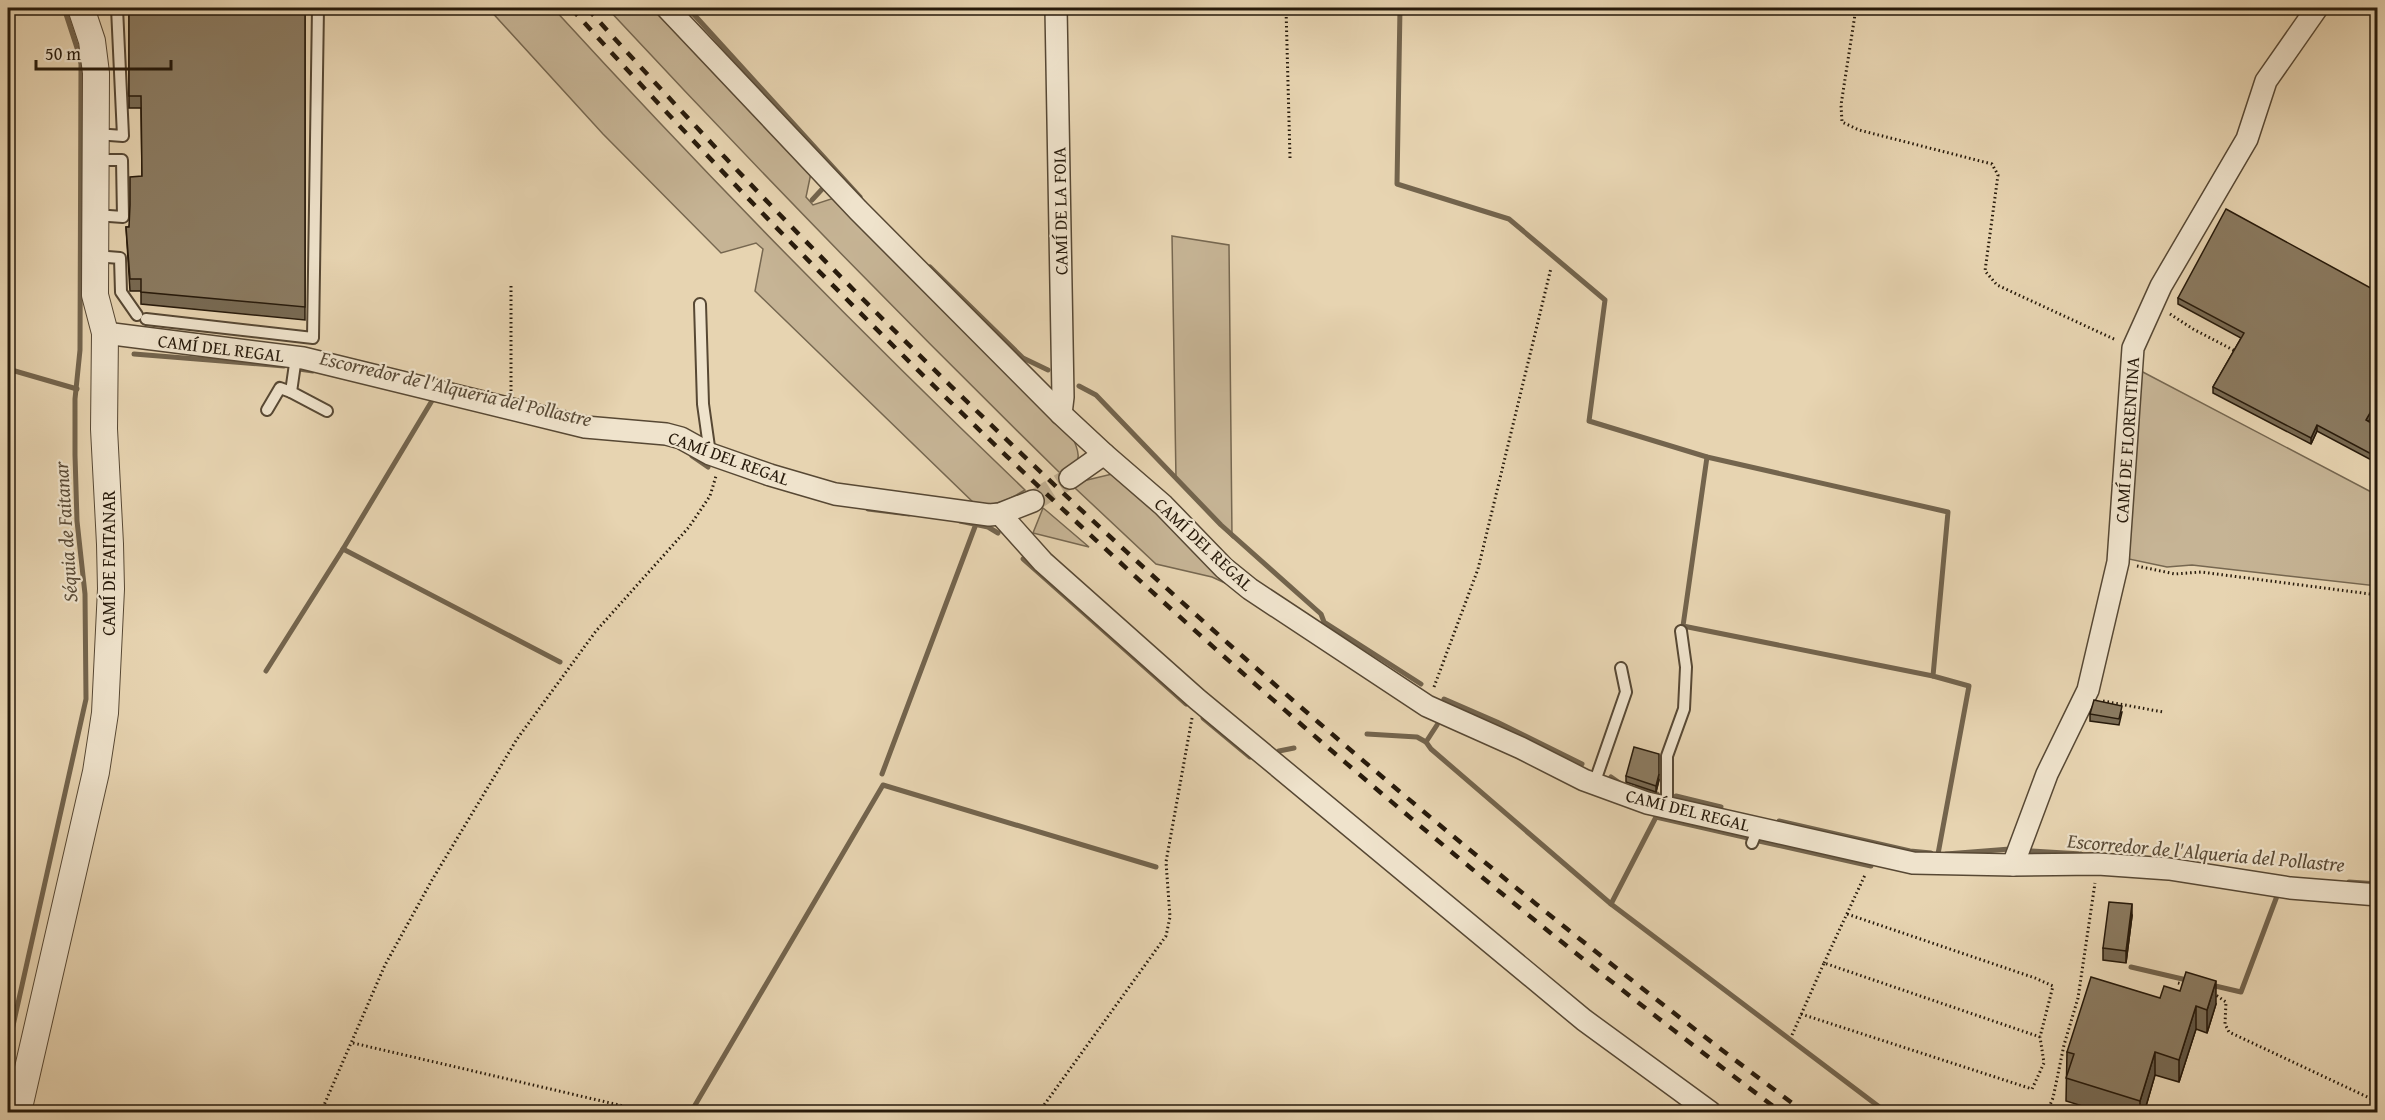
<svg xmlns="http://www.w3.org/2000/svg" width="2385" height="1120" font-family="'Gentium Book Plus',serif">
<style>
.green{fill:#c6b495;stroke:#766750;stroke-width:1.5}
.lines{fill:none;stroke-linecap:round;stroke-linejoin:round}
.stream{stroke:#73644d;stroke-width:5}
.minor-tunnel{stroke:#c1af90;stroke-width:21;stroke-dasharray:21 10;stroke-linecap:butt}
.service-casing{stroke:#574834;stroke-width:14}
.minor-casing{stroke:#574834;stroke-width:24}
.tertiary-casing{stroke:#574834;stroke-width:28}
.path{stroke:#271a0b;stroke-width:3;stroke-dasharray:1.5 3;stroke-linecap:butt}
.service{stroke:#efe3cc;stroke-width:10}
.minor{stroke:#efe3cc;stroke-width:21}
.tertiary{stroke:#efe3cc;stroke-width:26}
.rail{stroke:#271a0b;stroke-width:4.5;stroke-dasharray:10 10;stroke-linecap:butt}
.wall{fill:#786a53;stroke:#271a0b;stroke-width:1.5}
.shaded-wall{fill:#615644;stroke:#271a0b;stroke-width:1.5}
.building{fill:#8b7b61;stroke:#271a0b;stroke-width:1.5}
.labels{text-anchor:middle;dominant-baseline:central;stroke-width:4.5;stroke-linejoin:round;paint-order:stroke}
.street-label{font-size:18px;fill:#271a0b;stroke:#efe3cc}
.water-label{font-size:20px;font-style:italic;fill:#5a4b37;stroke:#efe3cc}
</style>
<rect width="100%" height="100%" fill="#e7d4b1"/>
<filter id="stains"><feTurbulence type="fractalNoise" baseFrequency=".00333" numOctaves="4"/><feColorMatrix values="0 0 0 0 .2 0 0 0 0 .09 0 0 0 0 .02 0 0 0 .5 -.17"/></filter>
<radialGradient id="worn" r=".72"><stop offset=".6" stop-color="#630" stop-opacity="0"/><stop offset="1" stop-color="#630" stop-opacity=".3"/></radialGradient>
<g class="green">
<path d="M 488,8 L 553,8 C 705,174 862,334 1025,490 C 1008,500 995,507 975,504 L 755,291 L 763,249 L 756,243 L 721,253 L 603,134 Z"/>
<path d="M 607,8 L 657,8 L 811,173 L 806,197 L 813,205 L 837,197 L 1070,432 C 1080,452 1085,464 1060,473 C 905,321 754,166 607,8 Z"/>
<path d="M 1172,236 L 1229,245 L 1232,537 L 1176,479 Z"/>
<path d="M 2139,370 L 2377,495 L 2377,586 L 2192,565 L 2167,567 L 2124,558 Z"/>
<path d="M 1112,474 L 1153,509 L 1236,588 L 1212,577 L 1156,564 L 1075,488 L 1083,481 Z"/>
<path d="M 1043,508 L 1048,512 L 1089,547 L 1033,533 Z"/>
</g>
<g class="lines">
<g class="stream">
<path d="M 688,8 L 860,197"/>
<path d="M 1400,8 L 1397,184 L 1509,219 L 1605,300 L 1589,421 L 1707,457 L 1948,512 L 1933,676 L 1969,686 L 1938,854"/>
<path d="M 812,200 L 825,186"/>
<path d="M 930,267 L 1023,358 L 1048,370"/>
<path d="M 134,354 L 284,366"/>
<path d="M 8,369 L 77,389"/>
<path d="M 299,369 L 313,371"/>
<path d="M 1079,386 L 1096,395 L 1221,525 L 1321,614 L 1324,622 L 1421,684"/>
<path d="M 692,456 L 708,467"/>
<path d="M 1707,457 L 1683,626 L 1933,676"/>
<path d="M 868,509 L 909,514"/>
<path d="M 960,521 L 988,527 L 998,533"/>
<path d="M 343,549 L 433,399"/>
<path d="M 1023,559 L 1186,704"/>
<path d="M 266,671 L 343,549 L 560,662"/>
<path d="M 1444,699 L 1497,722 L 1582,764"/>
<path d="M 1203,718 L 1250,757"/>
<path d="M 1367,734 L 1417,737 L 1426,742 L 1437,725"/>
<path d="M 1426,742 L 1431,749 L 1611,904 L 1886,1112"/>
<path d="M 1279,751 L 1294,748"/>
<path d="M 882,774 L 976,524"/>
<path d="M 1611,777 L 1621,784"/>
<path d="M 1636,788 L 1657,794"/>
<path d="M 1676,796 L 1721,807"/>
<path d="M 1779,821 L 1910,851 L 1931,853"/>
<path d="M 1759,841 L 1871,866"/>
<path d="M 2032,851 L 2081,854"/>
<path d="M 1946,854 L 2010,849"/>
<path d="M 2349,882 L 2378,884"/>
<path d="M 1611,904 L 1656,817 L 1748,838"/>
<path d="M 2131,967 L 2191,981"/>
<path d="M 2211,985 L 2241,992 L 2277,896"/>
<path d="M 8,1048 L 86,699 L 85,594 L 77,521 L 75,455 L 75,399 L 80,350 L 81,64 L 78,51 L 64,8"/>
<path d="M 691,1112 L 883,785 L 1156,867"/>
</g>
<path class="minor-tunnel" d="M 1033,501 L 1070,478"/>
<defs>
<g id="service">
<path d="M 96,134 L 123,136 L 117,8"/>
<path d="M 95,160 L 122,160 L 123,217 L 95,215"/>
<path d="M 95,256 L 120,258 L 121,292 L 137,315"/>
<path d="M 700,304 L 703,404 L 710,454"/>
<path d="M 146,319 L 313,338 L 318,8"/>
<path d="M 296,357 L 291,392 L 327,411"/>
<path d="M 267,410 L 280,388 L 291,392"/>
<path d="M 1594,784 L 1626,692 L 1621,668"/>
<path d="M 1667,807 L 1667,756 L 1684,709 L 1686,667 L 1681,631"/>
<path d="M 1752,843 L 1758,828"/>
</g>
<g id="minor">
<path d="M 667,8 L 858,210 L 1061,414 L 1104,454"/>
<path d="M 1056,8 L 1063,397 L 1061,414"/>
<path d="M 105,333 L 303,358 L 585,427 L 666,434 L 681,438 L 710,454 L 770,475 L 835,494 L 989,515 L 1000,514 L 1033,501"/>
<path d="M 1070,478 L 1104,454 L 1163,505 L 1224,568 L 1250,589 L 1427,706 L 1521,748 L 1584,780 L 1647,803 L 1913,863 L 2013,865 L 2098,864 L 2169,869 L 2290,888 L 2378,895"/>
<path d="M 1000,514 L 1043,562 L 1197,699 L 1584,1020 L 1710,1112"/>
<path d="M 2013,865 L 2047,774 L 2088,690 L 2118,562 L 2133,348 L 2161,286 L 2247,139 L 2266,81 L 2317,8"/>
</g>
<path id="tertiary" d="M 18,1112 L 96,772 L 105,713 L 111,589 L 110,544 L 104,429 L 105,333 L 95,295 L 96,73 L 92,41 L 81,8"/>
</defs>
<use href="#service" class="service-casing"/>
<use href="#minor" class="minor-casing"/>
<use href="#tertiary" class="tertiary-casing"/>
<g class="path">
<path d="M 1286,8 L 1290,158"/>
<path d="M 1568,8 L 1570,8"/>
<path d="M 1856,8 L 1841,105 L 1842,122 L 1859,130 L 1992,164 L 1998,175 L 1985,271 L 1997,285 L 2116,340"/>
<path d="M 2170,314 L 2193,329 L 2237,352"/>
<path d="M 511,391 L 511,286"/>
<path d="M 2137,566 L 2175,574 L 2201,572 L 2378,595"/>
<path d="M 1434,687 L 1478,569 L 1551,268"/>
<path d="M 2103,701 L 2163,712"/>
<path d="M 1824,963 L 1865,875"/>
<path d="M 2178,983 L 2186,985"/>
<path d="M 2213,993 L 2226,1002 L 2225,1024 L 2229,1032 L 2378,1102"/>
<path d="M 1801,1014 L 2032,1089 L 2044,1063 L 2040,1037 L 2053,986 L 2035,978 L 1847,914"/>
<path d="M 1792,1035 L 1824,963 L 2040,1037"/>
<path d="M 353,1043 L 649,1112"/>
<path d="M 321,1112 L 385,965 L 432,880 L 517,739 L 596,631 L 689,527 L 710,496 L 716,476"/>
<path d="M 1039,1112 L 1166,936 L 1170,917 L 1166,862 L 1192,718"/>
<path d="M 2047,1112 L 2053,1098 L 2064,1045 L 2078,998 L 2095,883"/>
</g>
<use href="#service" class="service"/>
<use href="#minor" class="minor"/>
<use href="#tertiary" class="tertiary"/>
<g class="rail">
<path d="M 571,8 C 937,414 1344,784 1781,1112"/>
<path d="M 587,8 C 954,416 1365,784 1804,1112"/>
</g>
</g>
<g class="wall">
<path d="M 129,8 L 305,8 L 305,320 L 141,304 L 141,291 L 130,291 L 126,227 L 129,227 L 142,176 L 141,108 L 129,108 Z"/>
<path d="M 1255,8 L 1281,8 L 1281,11 Z"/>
<path d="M 2378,292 L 2378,405 L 2368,422 L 2378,427 L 2377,463 L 2317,431 L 2311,444 L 2213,393 L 2213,387 L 2241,338 L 2178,304 L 2178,298 Z"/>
<path d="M 2122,712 L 2119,725 L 2090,721 L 2090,714 Z"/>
<path d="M 1626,776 L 1659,780 L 1656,792 L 1626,782 Z"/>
<path d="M 2132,916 L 2126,963 L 2103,960 L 2103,948 Z"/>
<path d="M 2160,998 L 2216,1004 L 2207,1033 L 2196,1029 L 2179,1082 L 2155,1075 L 2144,1113 L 2105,1113 L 2066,1101 L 2067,1052 Z"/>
</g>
<g class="shaded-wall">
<path d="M 2378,399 L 2378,405 L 2366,426 L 2366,420 Z"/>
<path d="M 2317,425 L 2317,431 L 2311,444 L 2311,438 Z"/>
<path d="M 1659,774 L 1659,780 L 1656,792 L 1656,786 Z"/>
<path d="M 2132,904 L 2132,916 L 2126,963 L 2126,951 Z"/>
<path d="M 2216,981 L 2216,1004 L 2207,1033 L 2207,1010 Z"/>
<path d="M 2196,1006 L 2196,1029 L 2179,1082 L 2179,1060 Z"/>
<path d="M 2155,1052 L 2155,1075 L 2144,1113 L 2140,1113 L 2140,1101 Z"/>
</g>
<g class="building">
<path d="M 129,8 L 305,8 L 305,307 L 141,292 L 141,279 L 130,279 L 126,227 L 129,227 L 130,205 L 130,177 L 142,176 L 141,96 L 129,96 Z"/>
<path d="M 2226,209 L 2378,292 L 2378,399 L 2366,420 L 2378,427 L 2377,457 L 2317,425 L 2311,438 L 2213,387 L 2244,333 L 2178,298 Z"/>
<path d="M 2094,700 L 2122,706 L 2119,719 L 2090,714 Z"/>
<path d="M 1634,747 L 1659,754 L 1659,774 L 1656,786 L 1626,776 Z"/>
<path d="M 2109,902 L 2132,904 L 2126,951 L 2103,948 Z"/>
<path d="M 2186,972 L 2216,981 L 2207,1010 L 2196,1006 L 2179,1060 L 2155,1052 L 2140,1101 L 2066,1078 L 2074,1054 L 2067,1052 L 2091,977 L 2160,998 L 2164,986 L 2180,991 Z"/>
</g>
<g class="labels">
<g class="street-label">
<text transform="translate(1060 211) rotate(-91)">CAMÍ DE LA FOIA</text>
<text transform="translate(221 348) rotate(7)">CAMÍ DEL REGAL</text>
<text transform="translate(2127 440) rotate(-86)">CAMÍ DE FLORENTINA</text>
<text transform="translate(729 458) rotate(20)">CAMÍ DEL REGAL</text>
<text transform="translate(1204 544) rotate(43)">CAMÍ DEL REGAL</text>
<text transform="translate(108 563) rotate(-90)">CAMÍ DE FAITANAR</text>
<text transform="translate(1688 810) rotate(14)">CAMÍ DEL REGAL</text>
</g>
<g class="water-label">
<text transform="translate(456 388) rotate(13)">Escorredor de l'Alqueria del Pollastre</text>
<text transform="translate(65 532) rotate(-94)">Séquia de Faitanar</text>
<text transform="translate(2206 852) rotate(5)">Escorredor de l'Alqueria del Pollastre</text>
</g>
</g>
<rect width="2385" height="1120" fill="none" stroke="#e7d4b1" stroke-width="30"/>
<rect x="9" y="9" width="2367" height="1102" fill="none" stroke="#271a0b" stroke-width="3"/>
<rect x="15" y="15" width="2355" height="1090" fill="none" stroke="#271a0b" stroke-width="1.5"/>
<path d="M36 60v9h135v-9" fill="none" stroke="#271a0b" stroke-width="3"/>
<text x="45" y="60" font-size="18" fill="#271a0b" stroke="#efe3cc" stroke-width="4.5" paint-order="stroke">50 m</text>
<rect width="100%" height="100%" filter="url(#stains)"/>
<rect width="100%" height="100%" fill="url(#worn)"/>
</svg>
